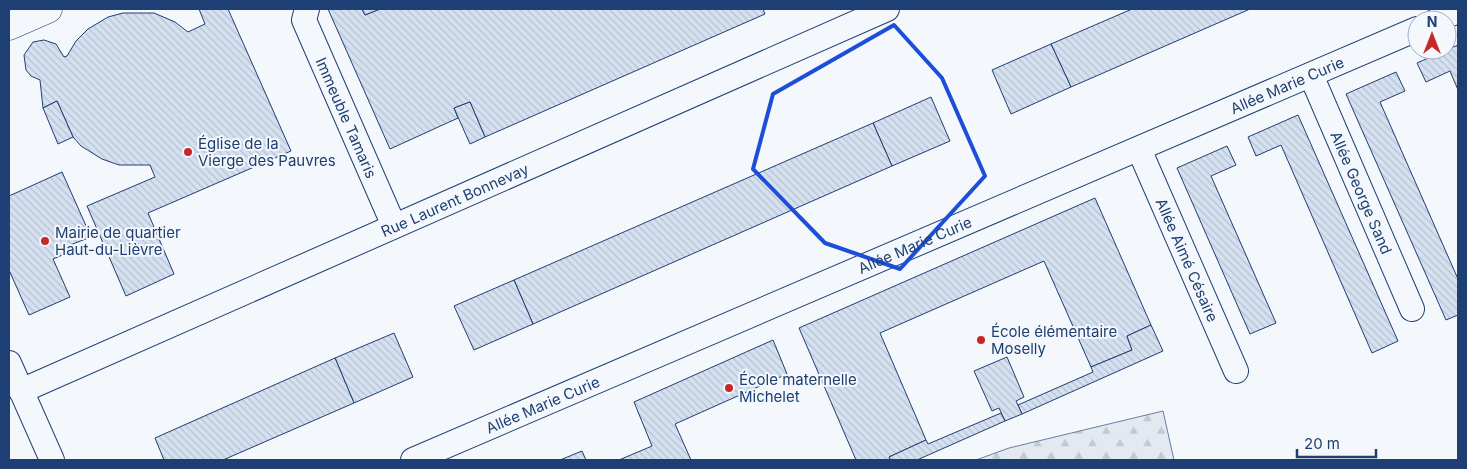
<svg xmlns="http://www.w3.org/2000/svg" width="1467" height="469" font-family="Inter,sans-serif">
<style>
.forest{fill:url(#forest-firs);stroke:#687fa3}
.building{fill:url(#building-back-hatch);stroke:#1d3f73}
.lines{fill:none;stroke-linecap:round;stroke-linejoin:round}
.street-casing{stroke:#1d3f73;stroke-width:26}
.secondary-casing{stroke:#1d3f73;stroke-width:29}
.street{stroke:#f4f7fb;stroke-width:24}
.secondary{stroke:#f4f7fb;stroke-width:28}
.marked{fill:none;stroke:#1d4ed8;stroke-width:4;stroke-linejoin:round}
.poi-dot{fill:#c62828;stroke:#f4f7fb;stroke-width:2}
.labels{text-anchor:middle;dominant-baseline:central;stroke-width:4;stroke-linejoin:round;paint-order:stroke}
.street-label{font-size:15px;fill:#1d3f73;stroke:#f4f7fb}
.poi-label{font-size:15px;fill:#1d3f73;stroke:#f4f7fb;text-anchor:start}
</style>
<defs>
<pattern id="forest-firs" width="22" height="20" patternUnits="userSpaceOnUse" patternTransform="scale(1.25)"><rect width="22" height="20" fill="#e3e9f0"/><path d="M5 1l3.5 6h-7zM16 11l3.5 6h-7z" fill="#c2c9d1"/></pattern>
<pattern id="building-back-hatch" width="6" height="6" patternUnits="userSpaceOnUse" patternTransform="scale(1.25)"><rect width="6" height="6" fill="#d5e0f0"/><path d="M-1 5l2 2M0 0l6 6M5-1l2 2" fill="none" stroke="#b6c1d1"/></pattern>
</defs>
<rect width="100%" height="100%" fill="#f4f7fb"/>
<path class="forest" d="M 1163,411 L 1174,460 L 976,460 L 1009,448 Z"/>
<g class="building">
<path d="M 199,9 L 228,9 L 291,151 L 148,213 L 174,274 L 126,296 L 87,206 L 155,177 L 150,165 L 119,165 L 102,159 L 81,146 L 73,137 L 57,101 L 43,108 L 40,80 L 31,76 L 26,70 L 24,55 L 33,42 L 44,40 L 56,44 L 64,57 L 67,56 L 76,41 L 88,29 L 108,17 L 123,13 L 154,13 L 175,22 L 188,32 L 205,24 Z"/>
<path d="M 328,9 L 362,9 L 365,15 L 380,9 L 763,9 L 765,14 L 485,137 L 470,102 L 454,108 L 458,118 L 390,149 Z"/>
<path d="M 362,9 L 380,9 L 365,15 Z"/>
<path d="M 1132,9 L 1250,9 L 1071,87 L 1051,44 Z"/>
<path d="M 1051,44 L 1071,87 L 1011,114 L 992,70 Z"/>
<path d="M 1458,45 L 1458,90 L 1450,71 L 1426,82 L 1417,63 Z"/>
<path d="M 1396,72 L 1405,91 L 1380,102 L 1458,279 L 1458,315 L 1446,320 L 1346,94 Z"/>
<path d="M 931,97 L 950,141 L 892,166 L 873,123 Z"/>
<path d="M 57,101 L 73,137 L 58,144 L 43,108 Z"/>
<path d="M 470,102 L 485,137 L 470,144 L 454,108 Z"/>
<path d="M 1298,115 L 1398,341 L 1372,353 L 1281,145 L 1256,156 L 1248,137 Z"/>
<path d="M 873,123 L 892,166 L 533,324 L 514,280 Z"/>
<path d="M 1227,146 L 1236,165 L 1211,176 L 1276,323 L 1250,334 L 1177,168 Z"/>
<path d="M 62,172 L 91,237 L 70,245 L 72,251 L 53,259 L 70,297 L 29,315 L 9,270 L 9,196 Z"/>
<path d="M 1095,198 L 1151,325 L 1127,336 L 1132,350 L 1091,367 L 1044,261 L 880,333 L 926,440 L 889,457 L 891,460 L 856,460 L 799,328 Z"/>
<path d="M 514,280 L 533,324 L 474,350 L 454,306 Z"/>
<path d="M 1151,325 L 1163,351 L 1022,414 L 1018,405 L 1093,372 L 1091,367 L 1132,350 L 1127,336 Z"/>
<path d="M 394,333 L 413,377 L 354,403 L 335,358 Z"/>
<path d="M 773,340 L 787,374 L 675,424 L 691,460 L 619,460 L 652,446 L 634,402 Z"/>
<path d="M 1007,357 L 1024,397 L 1016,401 L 1022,414 L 1005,421 L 999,408 L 992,411 L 974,371 Z"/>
<path d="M 335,358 L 354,403 L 223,460 L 164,460 L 155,438 Z"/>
<path d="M 1001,413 L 1005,421 L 917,460 L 891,460 L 889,457 L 926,440 L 928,444 Z"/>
<path d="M 582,451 L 586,460 L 560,460 Z"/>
</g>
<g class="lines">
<defs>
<g id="street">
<path id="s1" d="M 307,9 L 304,20 L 394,226"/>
<path d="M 1437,20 L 1458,11"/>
<path id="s2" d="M 1311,75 L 1412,309"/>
<path id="s3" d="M 1139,149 L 1236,371"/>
<path d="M 9,363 L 52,460"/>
<path id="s4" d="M 21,391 L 887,9"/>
<path id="s5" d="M 413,460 L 1417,29"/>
</g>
<path id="secondary" d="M 9,26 L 48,9"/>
</defs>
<use href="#street" class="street-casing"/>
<use href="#secondary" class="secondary-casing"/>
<use href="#street" class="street"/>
<use href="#secondary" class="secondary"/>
</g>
<path class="marked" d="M 894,25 L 942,78 L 985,176 L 900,269 L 825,243 L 753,169 L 773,94 Z"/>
<g class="poi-dot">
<circle cx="188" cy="152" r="5"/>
<circle cx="45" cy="241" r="5"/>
<circle cx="981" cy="340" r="5"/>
<circle cx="729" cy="388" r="5"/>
</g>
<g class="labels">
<g class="street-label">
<text stroke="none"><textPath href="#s5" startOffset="951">Allée Marie Curie</textPath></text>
<text stroke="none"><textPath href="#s1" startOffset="118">Immeuble Tamaris</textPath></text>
<text stroke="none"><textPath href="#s2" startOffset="128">Allée George Sand</textPath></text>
<text stroke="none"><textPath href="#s4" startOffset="474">Rue Laurent Bonnevay</textPath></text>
<text stroke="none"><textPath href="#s5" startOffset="546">Allée Marie Curie</textPath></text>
<text stroke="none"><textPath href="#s3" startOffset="121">Allée Aimé Césaire</textPath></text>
<text stroke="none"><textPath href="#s5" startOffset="141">Allée Marie Curie</textPath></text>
</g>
<g class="poi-label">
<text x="198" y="143">Église de la<tspan x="198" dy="17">Vierge des Pauvres</tspan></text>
<text x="55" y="232">Mairie de quartier<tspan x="55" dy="17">Haut-du-Lièvre</tspan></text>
<text x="991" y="331">École élémentaire<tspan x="991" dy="17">Moselly</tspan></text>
<text x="739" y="379">École maternelle<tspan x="739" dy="17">Michelet</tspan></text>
</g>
</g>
<rect width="1467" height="469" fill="none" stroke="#1d3f73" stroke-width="20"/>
<g transform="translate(1432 35)"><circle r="24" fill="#f4f7fb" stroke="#9eadc5"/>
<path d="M0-4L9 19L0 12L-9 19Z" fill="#c62828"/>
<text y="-8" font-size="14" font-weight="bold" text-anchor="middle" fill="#1d3f73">N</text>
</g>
<path d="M1297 449v8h79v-8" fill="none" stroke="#1d3f73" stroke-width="2.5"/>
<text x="1304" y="449" font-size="15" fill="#1d3f73" stroke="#f4f7fb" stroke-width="4" paint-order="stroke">20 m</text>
</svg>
